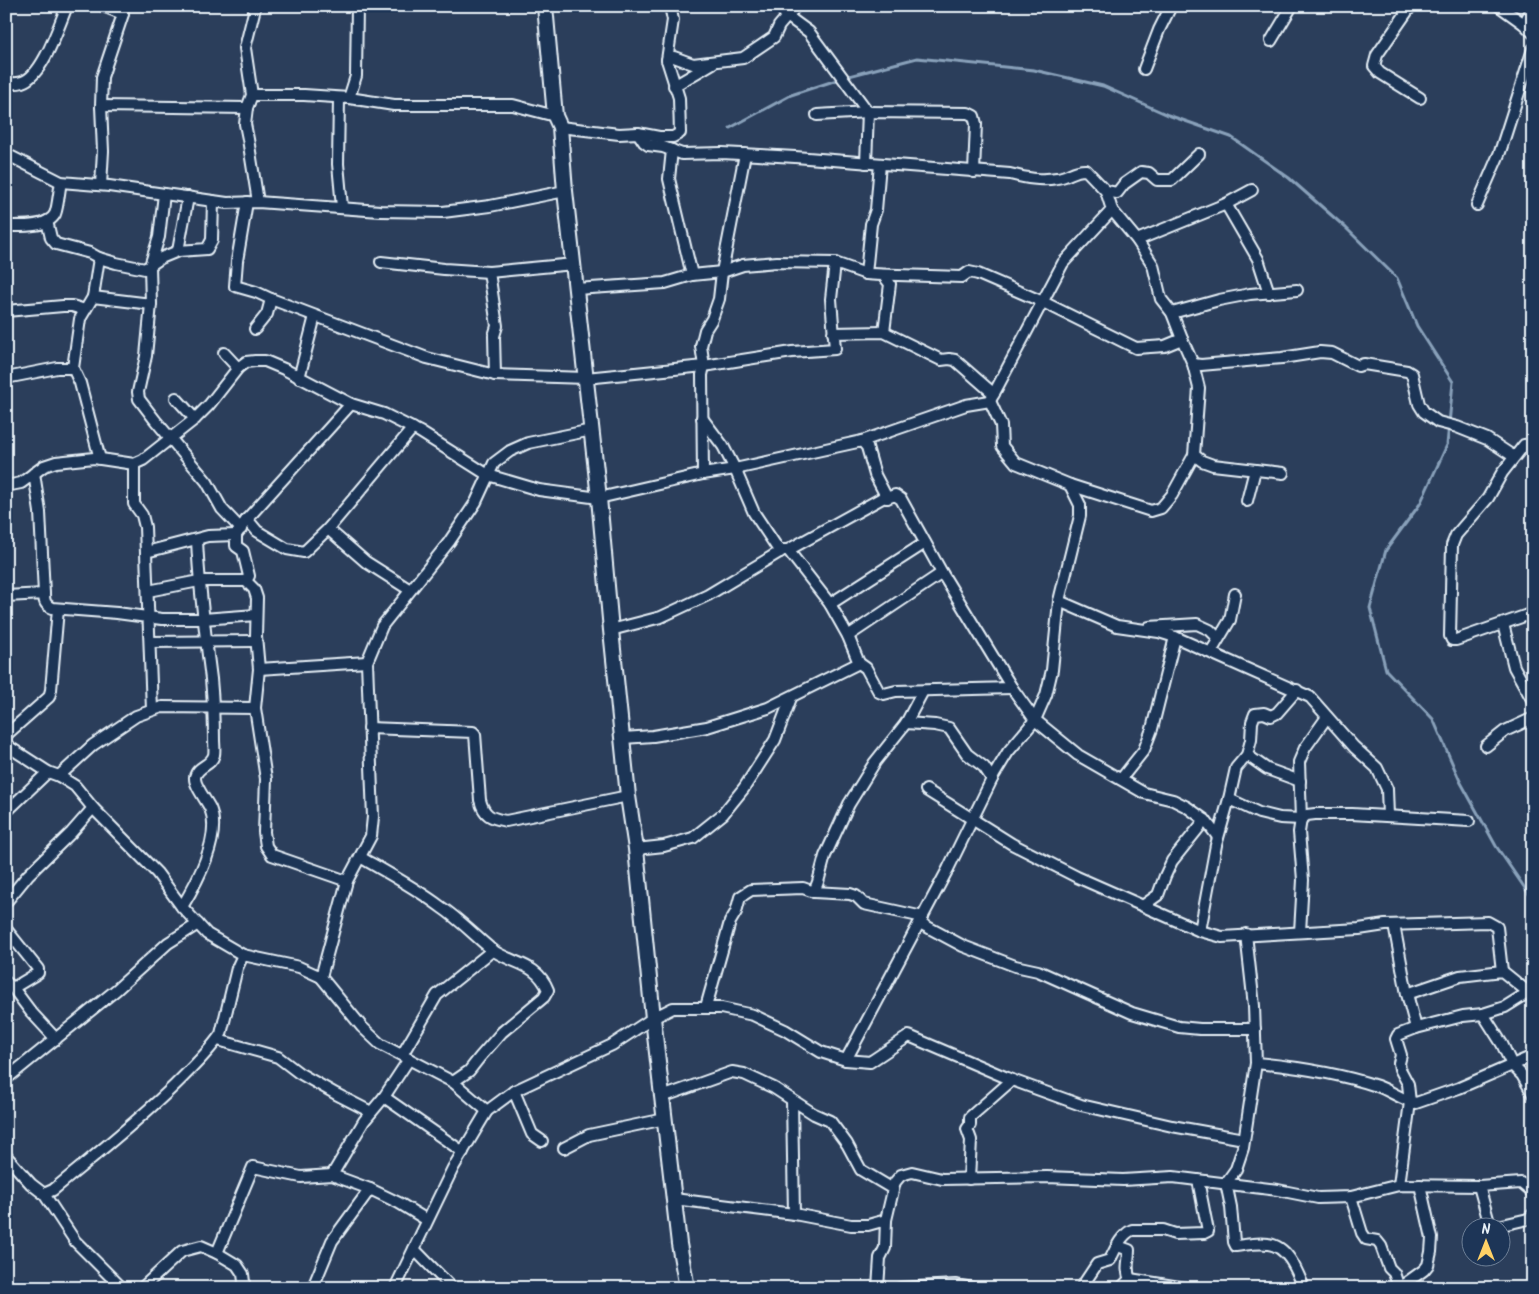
<svg xmlns="http://www.w3.org/2000/svg" width="1539" height="1294" font-family="Kalam,sans-serif">
<style>
.lines{fill:none;stroke-linecap:round;stroke-linejoin:round}
.stream{stroke:#89a1ba;stroke-width:3}
.minor-casing{stroke:#e8f1f8;stroke-width:14}
.secondary-casing{stroke:#e8f1f8;stroke-width:18}
.minor{stroke:#1d3557;stroke-width:10}
.secondary{stroke:#1d3557;stroke-width:14}
</style>
<rect width="100%" height="100%" fill="#2b3e5b"/>
<filter id="ink" filterUnits="userSpaceOnUse"><feTurbulence type="fractalNoise" baseFrequency=".02" numOctaves="2"/><feDisplacementMap in="SourceGraphic" scale="10" xChannelSelector="R" yChannelSelector="G"/><feConvolveMatrix kernelMatrix="1 2 1 2 8 2 1 2 1" color-interpolation-filters="sRGB"/></filter>
<g filter="url(#ink)">
<g class="lines">
<path class="stream" d="M 730,128 L 791,95 L 849,76 L 917,58 L 1034,70 L 1103,86 L 1168,115 L 1231,137 L 1289,178 L 1346,228 L 1397,278 L 1417,326 L 1453,382 L 1447,445 L 1420,504 L 1386,550 L 1370,608 L 1386,670 L 1433,719 L 1460,781 L 1496,846 L 1533,900"/>
<defs>
<g id="minor">
<path d="M 103,6 L 123,14"/>
<path d="M 254,6 L 254,12 L 245,48 L 252,95 L 247,108 L 245,124 L 248,139 L 258,202"/>
<path d="M 779,6 L 787,16 L 809,32 L 868,112 L 866,163"/>
<path d="M 1411,6 L 1377,55 L 1374,66 L 1380,73 L 1420,98"/>
<path d="M 1499,6 L 1524,24 L 1533,33"/>
<path d="M 1524,24 L 1533,7"/>
<path d="M 1271,41 L 1292,6"/>
<path d="M 667,60 L 671,57 L 674,57 L 693,64 L 743,58 L 774,37 L 779,26 L 796,6"/>
<path d="M 1144,69 L 1159,30 L 1171,6"/>
<path d="M 6,83 C 11,83 17,84 22,82 C 43,76 59,25 67,6"/>
<path d="M 674,86 L 713,63"/>
<path d="M 252,95 L 304,95 L 349,98 L 394,105 L 513,105 L 555,116"/>
<path d="M 349,98 L 356,76 L 357,6"/>
<path d="M 339,99 L 338,164 L 342,207"/>
<path d="M 101,106 L 247,108"/>
<path d="M 817,115 L 868,112 L 968,113 L 974,116 L 976,124 L 974,172"/>
<path d="M 560,127 L 619,134 L 638,133 L 659,137 L 673,137 L 680,133 L 679,98 L 667,60 L 673,20 L 670,6"/>
<path d="M 638,133 L 644,142 L 648,145 L 663,147 L 682,154 L 722,153 L 795,157 L 1010,174 C 1026,178 1040,181 1057,178 C 1069,177 1074,169 1086,170 L 1106,191 L 1112,210 L 1137,240 L 1153,265 L 1161,299 L 1172,313 L 1182,339"/>
<path d="M 672,150 L 669,179 L 692,275"/>
<path d="M 6,154 L 61,182 L 109,186 L 227,203 L 258,202 L 380,211 L 443,212 L 490,206 L 565,191"/>
<path d="M 880,164 L 876,210 L 871,224 L 866,274 L 883,275 L 890,284 L 884,332"/>
<path d="M 101,185 L 103,151 L 101,106 L 102,77 L 123,14 L 121,6"/>
<path d="M 1106,191 L 1117,193 L 1124,184 L 1141,172 L 1149,173 L 1157,180 L 1172,180 L 1199,154"/>
<path d="M 164,194 L 159,237 L 150,266 L 151,304 L 146,356 L 138,392 L 139,399 L 155,420 L 207,482 L 222,509 L 241,529"/>
<path d="M 247,202 L 237,261 L 235,286 L 256,292 L 271,299 L 427,358 L 495,375 L 586,378 L 704,366 L 792,352 L 835,349 L 831,299 L 835,263"/>
<path d="M 1226,204 L 1258,259 L 1269,293"/>
<path d="M 1477,205 L 1500,152 L 1533,49"/>
<path d="M 47,221 L 51,238 L 56,244 L 90,253 L 99,258 L 116,263 L 145,269 L 161,258 L 178,251 L 207,249 L 212,240 L 213,201"/>
<path d="M 6,226 C 19,226 48,228 55,214 C 58,207 59,191 61,182"/>
<path d="M 1137,240 L 1226,204 L 1252,190"/>
<path d="M 178,251 L 188,197"/>
<path d="M 99,258 L 93,297 L 80,319 L 73,368 L 80,383 L 100,459"/>
<path d="M 381,262 L 444,269 L 489,272 L 574,264"/>
<path d="M 489,272 L 497,326 L 494,336 L 495,375"/>
<path d="M 576,289 L 665,283 L 692,275 L 722,272 L 743,265 L 777,262 L 835,263 L 866,274 L 962,277 L 969,272 L 978,274 L 1043,302 L 1136,348 L 1165,346 L 1182,339 L 1193,364 L 1199,388 L 1194,455 L 1172,495 L 1161,508 L 1151,511 L 1070,485 L 1016,463 L 1002,446 L 1001,425 L 990,401"/>
<path d="M 93,297 L 151,304"/>
<path d="M 6,311 L 63,306 L 72,306 L 85,310"/>
<path d="M 1172,313 L 1219,300 L 1250,294 L 1297,290"/>
<path d="M 255,329 L 267,314 L 271,299"/>
<path d="M 833,333 L 884,332 L 941,360 L 949,359 L 955,360 L 994,394"/>
<path d="M 224,353 L 238,368"/>
<path d="M 1193,364 L 1201,365 L 1282,358 L 1320,352 L 1332,353 L 1358,366 L 1364,364 L 1407,371 L 1412,374 L 1419,404 L 1424,412 L 1438,422 L 1457,427 L 1487,439 L 1513,456"/>
<path d="M 6,378 L 57,368 L 73,368"/>
<path d="M 299,378 L 315,316"/>
<path d="M 176,398 L 195,419"/>
<path d="M 990,401 L 1063,263 L 1112,210"/>
<path d="M 702,418 L 723,446 L 735,469 L 754,513 L 780,552"/>
<path d="M 862,441 L 867,447 L 875,475 L 887,498"/>
<path d="M 1533,444 L 1524,445 L 1502,473 L 1488,498 L 1456,535 L 1452,545 L 1450,636 L 1452,640 L 1456,640 L 1533,613"/>
<path d="M 1194,455 L 1202,461 L 1213,465 L 1283,473"/>
<path d="M 134,464 L 134,504 L 142,515 L 145,527 L 152,710"/>
<path d="M 34,473 L 40,512 L 44,594"/>
<path d="M 703,474 L 702,375 L 704,366 L 701,346 L 705,330 L 712,319 L 719,299 L 722,272 L 745,154"/>
<path d="M 6,486 L 21,483 L 44,466 L 56,462 L 94,458 L 134,464 L 143,460 L 195,419 L 209,405 L 238,368 L 246,362 L 255,361 L 265,361 L 284,369 L 351,404 L 384,414 L 420,432 L 488,475 L 539,490 L 599,498 L 703,474 L 735,469 L 862,441 L 966,405 L 990,401"/>
<path d="M 1247,501 L 1255,470"/>
<path d="M 247,519 L 257,531 L 287,549 L 304,552 L 328,529 L 413,428"/>
<path d="M 328,529 L 366,562 L 410,590"/>
<path d="M 788,550 L 830,604 L 848,636 L 859,663 L 866,668 L 879,692 L 884,694 L 896,691 L 1012,688"/>
<path d="M 146,552 L 208,536 L 236,535"/>
<path d="M 148,591 L 199,581 L 246,581"/>
<path d="M 6,596 L 44,594 C 44,601 45,605 52,608 L 117,613 L 162,619 L 203,619 L 256,615"/>
<path d="M 1059,601 L 1117,626 L 1159,632 L 1175,637 L 1310,697 L 1354,747 L 1377,768 L 1387,789 L 1388,816"/>
<path d="M 830,604 L 925,543"/>
<path d="M 1503,624 L 1514,667 L 1533,701"/>
<path d="M 1149,627 L 1197,624 L 1210,630 L 1218,638"/>
<path d="M 611,630 L 661,617 L 708,595 L 783,550 L 788,550 L 884,497 L 887,498 L 895,495 L 901,499 L 942,573 L 1012,688 L 1035,720 L 1078,755 L 1144,793 L 1173,800 L 1187,807 L 1205,820 L 1218,837"/>
<path d="M 848,636 L 942,573"/>
<path d="M 150,642 L 256,641"/>
<path d="M 1211,652 L 1230,620 L 1235,594"/>
<path d="M 259,669 L 367,662"/>
<path d="M 906,723 L 935,725 L 949,728 L 967,754 L 984,767 L 992,779"/>
<path d="M 369,728 L 473,732 L 475,734 L 480,800 C 484,816 491,818 506,821 L 628,796"/>
<path d="M 6,735 L 49,697 L 51,690 L 58,609"/>
<path d="M 623,738 L 653,736 L 707,727 L 768,708 L 859,663"/>
<path d="M 6,745 L 48,772 L 59,776 L 75,786 L 93,808 L 157,873 L 182,907 L 207,934 L 243,955 L 299,967 L 321,977 L 362,1027 L 380,1044 L 453,1082 L 487,1111"/>
<path d="M 1486,746 L 1505,731 L 1533,718"/>
<path d="M 1247,755 L 1267,769 L 1300,781"/>
<path d="M 59,776 L 93,745 L 136,716 L 162,707 L 255,708"/>
<path d="M 1121,779 L 1144,750 L 1152,729 L 1175,637"/>
<path d="M 926,790 L 1012,844 L 1077,877 L 1200,931 L 1222,937 L 1359,929 L 1385,925 L 1488,922 L 1497,927 L 1502,971"/>
<path d="M 1229,799 L 1259,813 L 1280,818 L 1301,819 L 1307,815 L 1315,814 L 1352,814 L 1469,821"/>
<path d="M 6,812 L 48,772"/>
<path d="M 636,849 L 664,846 L 693,838 L 723,814 L 744,788 L 775,740 L 791,698"/>
<path d="M 360,857 C 388,873 416,888 441,907 C 459,919 474,935 491,949 C 511,964 537,962 548,990 L 544,997 L 502,1032 L 480,1057 L 469,1071 L 453,1082"/>
<path d="M 347,881 L 272,855 L 266,846 L 264,832 L 266,779 L 255,708 L 259,669 L 256,636 L 257,598 L 254,589 L 246,581 L 249,576 L 243,551 L 236,546 L 236,535 L 247,519 L 351,404"/>
<path d="M 814,892 L 818,882 L 825,856 L 849,804 L 875,762 L 906,723 L 923,691"/>
<path d="M 6,902 L 28,875 L 71,833 L 93,808"/>
<path d="M 1144,905 L 1158,895 L 1165,876 L 1172,861 L 1205,820"/>
<path d="M 182,907 C 197,882 222,837 210,808 C 206,800 194,785 195,777 C 197,766 211,766 214,755 C 215,751 214,744 214,740 C 214,719 213,700 211,679 C 205,633 199,587 197,540"/>
<path d="M 920,923 L 963,946 L 1015,966 L 1038,971 L 1132,1013 L 1179,1027 L 1200,1029 L 1255,1029"/>
<path d="M 1394,925 L 1407,994 L 1416,1028"/>
<path d="M 6,929 L 38,969 L 38,973 L 13,988"/>
<path d="M 1200,931 L 1216,845 L 1229,799 L 1236,768 L 1247,755 L 1251,740 L 1252,722 L 1255,714 L 1264,713 L 1271,716 L 1277,713 L 1297,690"/>
<path d="M 1300,932 L 1303,880 L 1299,832 L 1301,819 L 1299,762 L 1305,748 L 1327,717"/>
<path d="M 1246,934 L 1254,1006 L 1256,1063 L 1243,1148 L 1236,1169 L 1226,1183 L 1231,1207 L 1234,1242 L 1236,1246 C 1246,1245 1257,1242 1268,1244 C 1288,1246 1297,1271 1304,1288"/>
<path d="M 321,977 L 347,881 L 371,836 L 373,817 L 367,662 L 382,626 L 449,542 L 476,502 L 494,463 L 510,451 L 528,443 L 592,430"/>
<path d="M 6,982 L 13,988 L 31,1012 L 56,1039"/>
<path d="M 1407,994 L 1460,976 L 1502,971 L 1533,996"/>
<path d="M 706,1007 L 730,922 L 736,912 L 740,897 L 751,890 L 803,888 L 814,892 L 850,894 L 856,896 L 864,904 L 923,917"/>
<path d="M 1483,1014 L 1502,1044 L 1512,1065 L 1522,1075 L 1533,1094"/>
<path d="M 218,1040 L 278,1057 L 299,1073 L 336,1094 L 371,1112"/>
<path d="M 402,1055 L 437,995 L 493,950"/>
<path d="M 846,1060 L 948,869 L 994,775 L 1008,752 L 1035,720 L 1046,695 L 1052,670 L 1059,601 L 1080,516 L 1080,505 L 1070,485"/>
<path d="M 1256,1063 C 1298,1067 1337,1073 1377,1086 C 1389,1090 1406,1102 1416,1103 L 1459,1088 L 1533,1056"/>
<path d="M 6,1079 L 116,990 L 168,943 L 198,924"/>
<path d="M 514,1091 L 532,1134 L 542,1141"/>
<path d="M 384,1097 L 463,1152"/>
<path d="M 662,1097 L 732,1072 L 744,1074 L 774,1088 L 814,1114 L 830,1121 L 847,1144 L 861,1170 L 893,1189"/>
<path d="M 792,1101 L 794,1214"/>
<path d="M 564,1148 L 589,1135 L 665,1119"/>
<path d="M 6,1156 L 31,1184 L 44,1194 L 75,1241 L 122,1288"/>
<path d="M 332,1175 L 364,1121 L 384,1097 L 409,1059"/>
<path d="M 969,1179 L 971,1140 L 967,1129 L 970,1125 L 970,1117 L 1012,1080"/>
<path d="M 1399,1185 L 1410,1102 L 1408,1084 L 1400,1069 L 1399,1063 L 1401,1055 L 1396,1039 L 1398,1035 L 1416,1028 L 1463,1016 L 1483,1014 L 1505,1007 L 1529,992"/>
<path d="M 1479,1186 L 1490,1226"/>
<path d="M 44,1194 L 53,1190 C 95,1155 136,1123 175,1085 C 191,1069 208,1053 221,1034 L 237,968 L 243,955"/>
<path d="M 1351,1197 L 1362,1233 L 1366,1239 L 1377,1241 L 1381,1246 L 1389,1268 L 1394,1273 L 1397,1282 L 1396,1288"/>
<path d="M 674,1199 L 794,1214 L 851,1225 L 868,1225 L 886,1220"/>
<path d="M 1498,1226 L 1528,1219 L 1533,1214"/>
<path d="M 1118,1246 L 1129,1250 C 1129,1261 1125,1269 1130,1279"/>
<path d="M 414,1249 L 452,1288"/>
<path d="M 217,1253 L 253,1167 L 301,1177 L 332,1175 L 370,1189 L 399,1203 L 427,1220"/>
<path d="M 313,1287 L 332,1241 L 370,1189"/>
<path d="M 142,1288 L 182,1251 L 201,1246 L 217,1253 L 237,1265 L 243,1274 L 244,1282 L 242,1288"/>
<path d="M 395,1288 L 453,1168 L 487,1111 L 514,1091 L 612,1045 L 653,1018 L 673,1008 L 721,1008 L 753,1015 L 785,1030 L 821,1052 L 846,1060 L 870,1062 L 909,1036 L 1012,1080 L 1081,1105 L 1172,1126 L 1244,1139"/>
<path d="M 878,1288 L 880,1258 L 885,1248 L 886,1220 L 895,1182 L 901,1175 L 912,1172 L 942,1179 L 1047,1177 L 1123,1180 L 1173,1177 L 1278,1190 L 1318,1198 L 1351,1197 L 1399,1185 L 1479,1186 L 1521,1183 L 1533,1193"/>
<path d="M 900,1288 L 955,1285 L 973,1288"/>
<path d="M 1081,1288 L 1097,1264 L 1110,1260 C 1115,1250 1121,1235 1132,1230 L 1163,1230 L 1175,1234 L 1204,1233 L 1208,1231 L 1198,1180"/>
<path d="M 1121,1288 L 1130,1279 L 1186,1288"/>
<path d="M 1399,1288 L 1424,1270 L 1428,1265 L 1431,1252 L 1432,1238 L 1420,1185"/>
</g>
<path id="secondary" d="M 545,6 L 555,116 L 560,127 L 565,191 L 599,498 L 611,630 L 628,796 L 636,849 L 653,1018 L 679,1244 L 687,1288"/>
</defs>
<use href="#minor" class="minor-casing"/>
<use href="#secondary" class="secondary-casing"/>
<use href="#minor" class="minor"/>
<use href="#secondary" class="secondary"/>
</g>
</g>
<rect width="1539" height="1294" fill="none" stroke="#1d3557" stroke-width="25"/>
<rect x="12" y="12" width="1514" height="1269" fill="none" stroke="#e8f1f8" stroke-width="2" filter="url(#ink)"/>
<g transform="translate(1486 1242)"><circle r="24" fill="#1d3557" stroke="#6e8097"/>
<path d="M0-4L9 19L0 12L-9 19Z" fill="#ffd166"/>
<text y="-8" font-size="14" font-weight="bold" text-anchor="middle" fill="#e8f1f8">N</text>
</g>
</svg>
